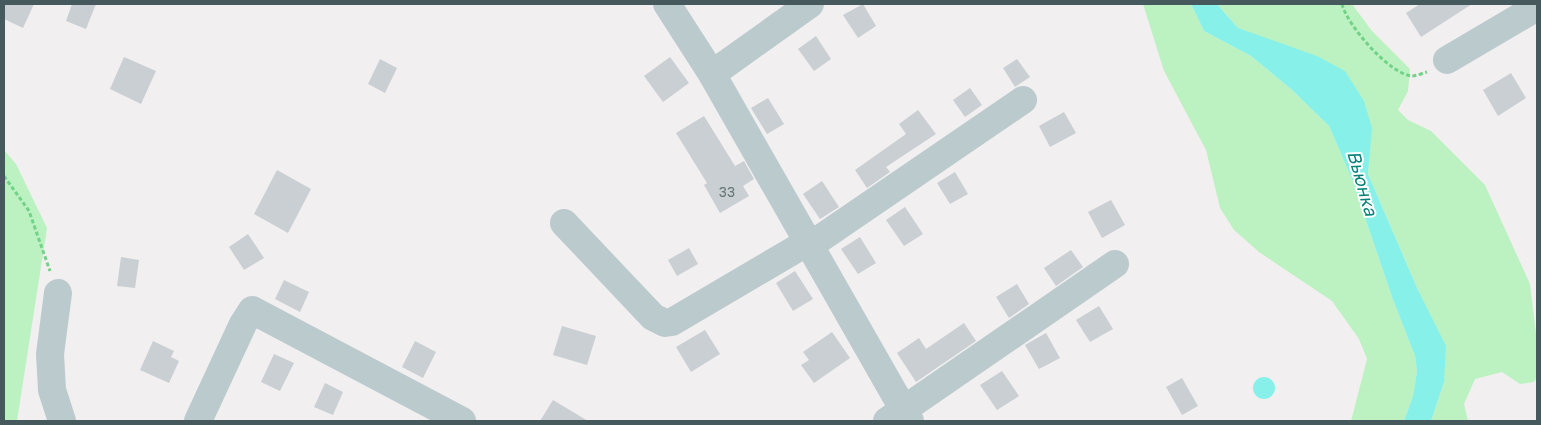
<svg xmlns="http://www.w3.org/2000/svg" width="1541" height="425" font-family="'Golos Text',sans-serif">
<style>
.green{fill:#bcf2c1}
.water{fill:#87f1e9}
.building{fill:#c9cfd2}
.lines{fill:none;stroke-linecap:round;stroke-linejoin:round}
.path{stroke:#72d287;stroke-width:3;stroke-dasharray:4 2.5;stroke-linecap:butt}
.minor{stroke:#bacacd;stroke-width:28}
.labels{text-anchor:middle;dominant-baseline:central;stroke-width:4;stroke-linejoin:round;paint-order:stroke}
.number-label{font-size:14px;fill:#67777b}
.water-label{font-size:18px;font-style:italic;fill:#088279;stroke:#fff}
</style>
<rect width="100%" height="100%" fill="#f2eff0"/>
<g class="green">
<path d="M 1143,4 L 1191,4 L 1204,31 L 1251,56 L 1291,89 L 1329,126 L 1352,179 L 1392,297 L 1415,356 L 1417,371 L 1413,396 L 1404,421 L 1351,421 L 1367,359 L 1359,339 L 1332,301 L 1259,252 L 1234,230 L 1220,208 L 1206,150 L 1164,71 Z"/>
<path d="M 1217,4 L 1352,4 L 1372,31 L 1410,69 L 1408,91 L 1398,110 L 1408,120 L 1431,131 L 1485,185 L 1530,284 L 1537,342 L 1537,377 L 1534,382 L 1520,384 L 1502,372 L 1475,379 L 1464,404 L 1468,421 L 1431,421 L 1444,382 L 1418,290 L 1368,174 L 1369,154 L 1266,39 L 1238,28 Z"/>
<path d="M 4,150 L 16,164 L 47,228 L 17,421 L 4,421 Z"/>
</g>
<g class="water">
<path d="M 1191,4 L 1217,4 L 1238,28 L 1317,56 L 1345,71 L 1364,101 L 1372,128 L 1368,174 L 1418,290 L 1446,346 L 1444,382 L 1431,421 L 1404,421 L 1413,396 L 1417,371 L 1415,356 L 1392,297 L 1352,179 L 1329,126 L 1291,89 L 1251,56 L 1204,31 Z"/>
<circle cx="1264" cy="388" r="11"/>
</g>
<g class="building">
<path d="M 4,4 L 34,4 L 23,28 L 4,19 Z"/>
<path d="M 72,4 L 96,4 L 86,29 L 66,21 Z"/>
<path d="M 863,4 L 876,26 L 858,38 L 843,15 Z"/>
<path d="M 1420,4 L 1472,4 L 1421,37 L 1406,13 Z"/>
<path d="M 816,36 L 831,59 L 814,71 L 798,49 Z"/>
<path d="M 124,57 L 156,71 L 141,104 L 110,89 Z"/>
<path d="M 670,57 L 689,83 L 663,102 L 644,76 Z"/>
<path d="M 380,59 L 397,68 L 385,93 L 368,84 Z"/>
<path d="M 1017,59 L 1030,77 L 1015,87 L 1003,68 Z"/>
<path d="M 1511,73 L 1526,98 L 1498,116 L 1483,90 Z"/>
<path d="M 970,88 L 982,105 L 965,117 L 953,100 Z"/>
<path d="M 768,98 L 784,124 L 767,134 L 751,108 Z"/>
<path d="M 918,110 L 936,134 L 886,167 L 890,172 L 867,188 L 855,170 L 906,134 L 899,124 Z"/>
<path d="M 1064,112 L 1076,133 L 1050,147 L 1039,126 Z"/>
<path d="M 704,116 L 735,166 L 744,161 L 754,179 L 743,186 L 749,196 L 720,213 L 704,185 L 707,183 L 676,133 Z"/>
<path d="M 277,170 L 311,189 L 288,233 L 254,214 Z"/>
<path d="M 955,172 L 968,194 L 950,204 L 937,183 Z"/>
<path d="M 822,181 L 839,207 L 820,219 L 803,194 Z"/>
<path d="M 1111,200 L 1125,225 L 1102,238 L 1088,212 Z"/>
<path d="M 905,207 L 923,234 L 904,246 L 886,220 Z"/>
<path d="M 248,234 L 264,258 L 244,270 L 229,247 Z"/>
<path d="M 860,237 L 876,263 L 858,274 L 841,249 Z"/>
<path d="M 689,248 L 698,264 L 677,276 L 668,260 Z"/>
<path d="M 1071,250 L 1083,267 L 1056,286 L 1044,268 Z"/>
<path d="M 121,257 L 139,260 L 135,288 L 117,286 Z"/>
<path d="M 795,271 L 813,299 L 793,311 L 776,283 Z"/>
<path d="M 284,280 L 309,292 L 300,312 L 275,299 Z"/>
<path d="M 1017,284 L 1029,304 L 1009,318 L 996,297 Z"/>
<path d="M 1099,306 L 1113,329 L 1090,342 L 1076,320 Z"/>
<path d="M 964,323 L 976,341 L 916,382 L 897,353 L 919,338 L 926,349 Z"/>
<path d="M 562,326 L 596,336 L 587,365 L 553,355 Z"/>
<path d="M 705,330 L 720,354 L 691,372 L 676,347 Z"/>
<path d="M 832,332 L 850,358 L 814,383 L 801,365 L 809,360 L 803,352 Z"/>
<path d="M 1046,333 L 1060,358 L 1039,369 L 1025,345 Z"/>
<path d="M 153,341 L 174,351 L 171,357 L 179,361 L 169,383 L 140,370 Z"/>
<path d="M 415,341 L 436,352 L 423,378 L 402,367 Z"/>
<path d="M 274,354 L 294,363 L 280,391 L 261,382 Z"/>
<path d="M 1002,371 L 1019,396 L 997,410 L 980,385 Z"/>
<path d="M 1182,378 L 1198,406 L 1182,415 L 1166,387 Z"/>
<path d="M 325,383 L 343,392 L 333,415 L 314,407 Z"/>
<path d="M 553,400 L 588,421 L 540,421 Z"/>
</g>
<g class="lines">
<g class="path">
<path d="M 1342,4 C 1347,25 1389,74 1412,76 C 1416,76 1423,73 1427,72"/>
<path d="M 4,176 L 29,211 L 50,271"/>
</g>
<g class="minor">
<path d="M 667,4 L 712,74 L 910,421"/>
<path d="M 1447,60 L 1537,7"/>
<path d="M 712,74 L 810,4"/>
<path d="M 564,223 L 653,317 L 665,323 L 672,322 L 808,242 L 821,238 L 1023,100"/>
<path d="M 58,293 L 50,354 L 52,390 L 62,421"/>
<path d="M 198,421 L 243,324 L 252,310 L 462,421"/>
<path d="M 887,421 L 1115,264"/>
</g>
</g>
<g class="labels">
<g class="number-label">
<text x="727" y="191">33</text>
</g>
<g class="water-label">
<text transform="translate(1363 183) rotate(74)">Вьюнка</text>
</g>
</g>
<rect width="1541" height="425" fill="none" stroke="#465a5e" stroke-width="10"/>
</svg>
